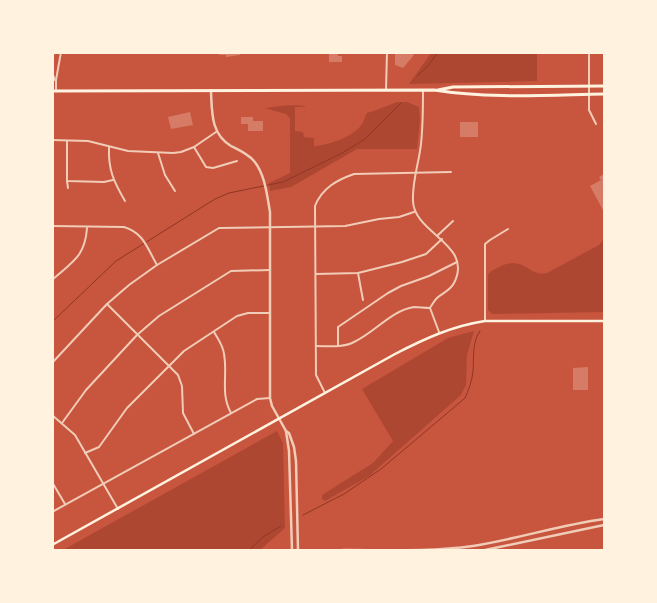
<svg xmlns="http://www.w3.org/2000/svg" width="657" height="603" font-family="'Source Serif 4',serif">
<style>
.green{fill:#ae4732}
.lines{fill:none;stroke-linecap:round;stroke-linejoin:round}
.stream{stroke:#8f3625;stroke-width:1}
.building{fill:#d67c66}
.minor{stroke:#f1ccb7;stroke-width:2}
.tertiary{stroke:#f1ccb7;stroke-width:2.5}
.secondary{stroke:#fff3e0;stroke-width:2.5}
.trunk{stroke:#fff3e0;stroke-width:3}
</style>
<rect width="100%" height="100%" fill="#c8553d"/>
<g class="green">
<path d="M 431,53 L 537,53 L 537,81 L 409,84 Z"/>
<path d="M 397,102 L 407,102 L 419,107 L 420,120 L 417,149 L 357,149 L 291,187 L 270,191 L 269,183 L 290,173 L 290,118 L 286,114 L 265,108 C 274,107 299,103 306,107 L 295,107 L 295,131 L 303,132 L 304,137 L 314,138 L 314,146 C 327,146 355,136 362,124 C 364,121 365,116 367,113 L 374,111 Z"/>
<path d="M 604,239 L 604,312 L 492,314 L 488,310 L 488,275 C 491,270 496,269 501,266 C 525,255 529,278 547,273 L 599,245 Z"/>
<path d="M 474,331 L 467,355 L 466,385 L 461,395 L 369,476 L 325,501 L 322,499 L 322,495 L 373,463 L 393,441 L 362,389 L 448,338 Z"/>
<path d="M 277,431 L 283,443 L 285,528 L 260,550 L 63,550 Z"/>
</g>
<g class="lines">
<g class="stream">
<path d="M 417,76 L 428,66 L 438,52"/>
<path d="M 52,322 L 116,261 L 215,199 L 229,193 L 283,182 L 342,153 L 365,139 L 401,103"/>
<path d="M 303,515 L 344,494 L 381,469 L 465,398 C 469,389 472,381 473,371 C 474,358 472,341 480,331"/>
<path d="M 249,550 L 263,537 L 281,526"/>
</g>
</g>
<g class="building">
<path d="M 219,52 L 240,52 L 240,55 L 226,57 L 226,55 L 219,55 Z"/>
<path d="M 337,52 L 338,56 L 342,56 L 342,62 L 329,62 L 329,53 Z"/>
<path d="M 395,52 L 411,52 L 414,55 L 403,68 L 395,65 Z"/>
<path d="M 190,112 L 193,125 L 171,129 L 168,117 Z"/>
<path d="M 241,117 L 253,117 L 253,121 L 263,121 L 263,131 L 248,131 L 248,124 L 241,124 Z"/>
<rect x="460" y="122" width="18" height="15"/>
<path d="M 604,174 L 604,212 L 590,186 L 601,180 L 599,177 Z"/>
<path d="M 588,367 L 588,390 L 573,390 L 573,368 Z"/>
</g>
<g class="lines">
<g class="minor">
<path d="M 589,52 L 589,110 L 596,124"/>
<path d="M 52,59 L 54,52"/>
<path d="M 52,73 L 55,80"/>
<path d="M 386,90 L 387,52"/>
<path d="M 423,90 C 423,108 423,126 421,144 C 419,163 412,181 413,201 C 414,234 474,244 454,283 C 450,291 442,293 437,298 C 434,301 432,305 430,308 L 439,332"/>
<path d="M 56,91 L 56,80 L 61,52"/>
<path d="M 52,140 L 88,141 L 128,151 L 173,153 L 181,152 L 194,147 L 216,132"/>
<path d="M 67,141 L 67,181 L 104,182 L 113,180"/>
<path d="M 109,147 C 108,170 114,182 125,201"/>
<path d="M 194,147 L 206,167 L 213,168 L 237,161"/>
<path d="M 158,153 L 165,175 L 175,191"/>
<path d="M 67,181 L 68,188"/>
<path d="M 52,226 L 124,227 C 144,233 147,248 157,265"/>
<path d="M 438,235 L 453,221"/>
<path d="M 358,273 L 363,300"/>
<path d="M 316,274 L 358,273 L 402,262 L 426,254 L 442,239"/>
<path d="M 52,280 C 72,262 85,257 87,228"/>
<path d="M 107,304 L 178,375 L 182,386 L 183,413 L 194,434"/>
<path d="M 485,321 L 485,244 L 490,240 L 508,229"/>
<path d="M 214,332 C 218,339 223,345 224,354 C 228,375 220,393 231,413"/>
<path d="M 316,346 C 328,346 343,348 354,342 C 374,333 392,310 414,307 C 419,307 425,308 430,308"/>
<path d="M 338,346 L 338,327 L 388,293 L 401,286 L 429,276 L 457,262"/>
<path d="M 52,363 L 107,304 L 129,285 L 157,265 L 219,228 L 345,226 L 379,219 L 399,217 L 414,212"/>
<path d="M 325,393 L 316,375 L 315,206 C 322,188 337,180 354,174 L 451,172"/>
<path d="M 52,415 L 75,435 L 118,509"/>
<path d="M 62,423 L 86,390 L 137,335 L 159,316 L 231,271 L 270,270"/>
<path d="M 85,453 L 99,447 L 127,408 L 184,351 L 237,316 L 248,313 L 270,313"/>
<path d="M 52,482 L 65,504"/>
<path d="M 52,512 L 257,399 L 270,398"/>
</g>
<g class="tertiary">
<path d="M 211,92 C 212,113 211,134 231,146 C 239,150 248,154 254,161 C 265,174 267,195 270,212 L 270,398 L 272,406 L 286,431 L 289,433 L 294,447 L 296,461 L 298,550"/>
<path d="M 286,431 L 289,451 L 292,550"/>
<path d="M 343,550 C 386,550 430,552 473,546 C 517,539 560,525 604,519"/>
<path d="M 485,550 L 604,525"/>
</g>
<path class="secondary" d="M 52,545 L 395,354 C 424,339 452,326 485,321 L 604,321"/>
<g class="trunk">
<path d="M 438,90 L 453,87 L 604,86"/>
<path d="M 52,91 L 434,90 C 490,99 548,95 604,94"/>
</g>
</g>
<rect width="657" height="603" fill="none" stroke="#fff3e0" stroke-width="108"/>
</svg>
